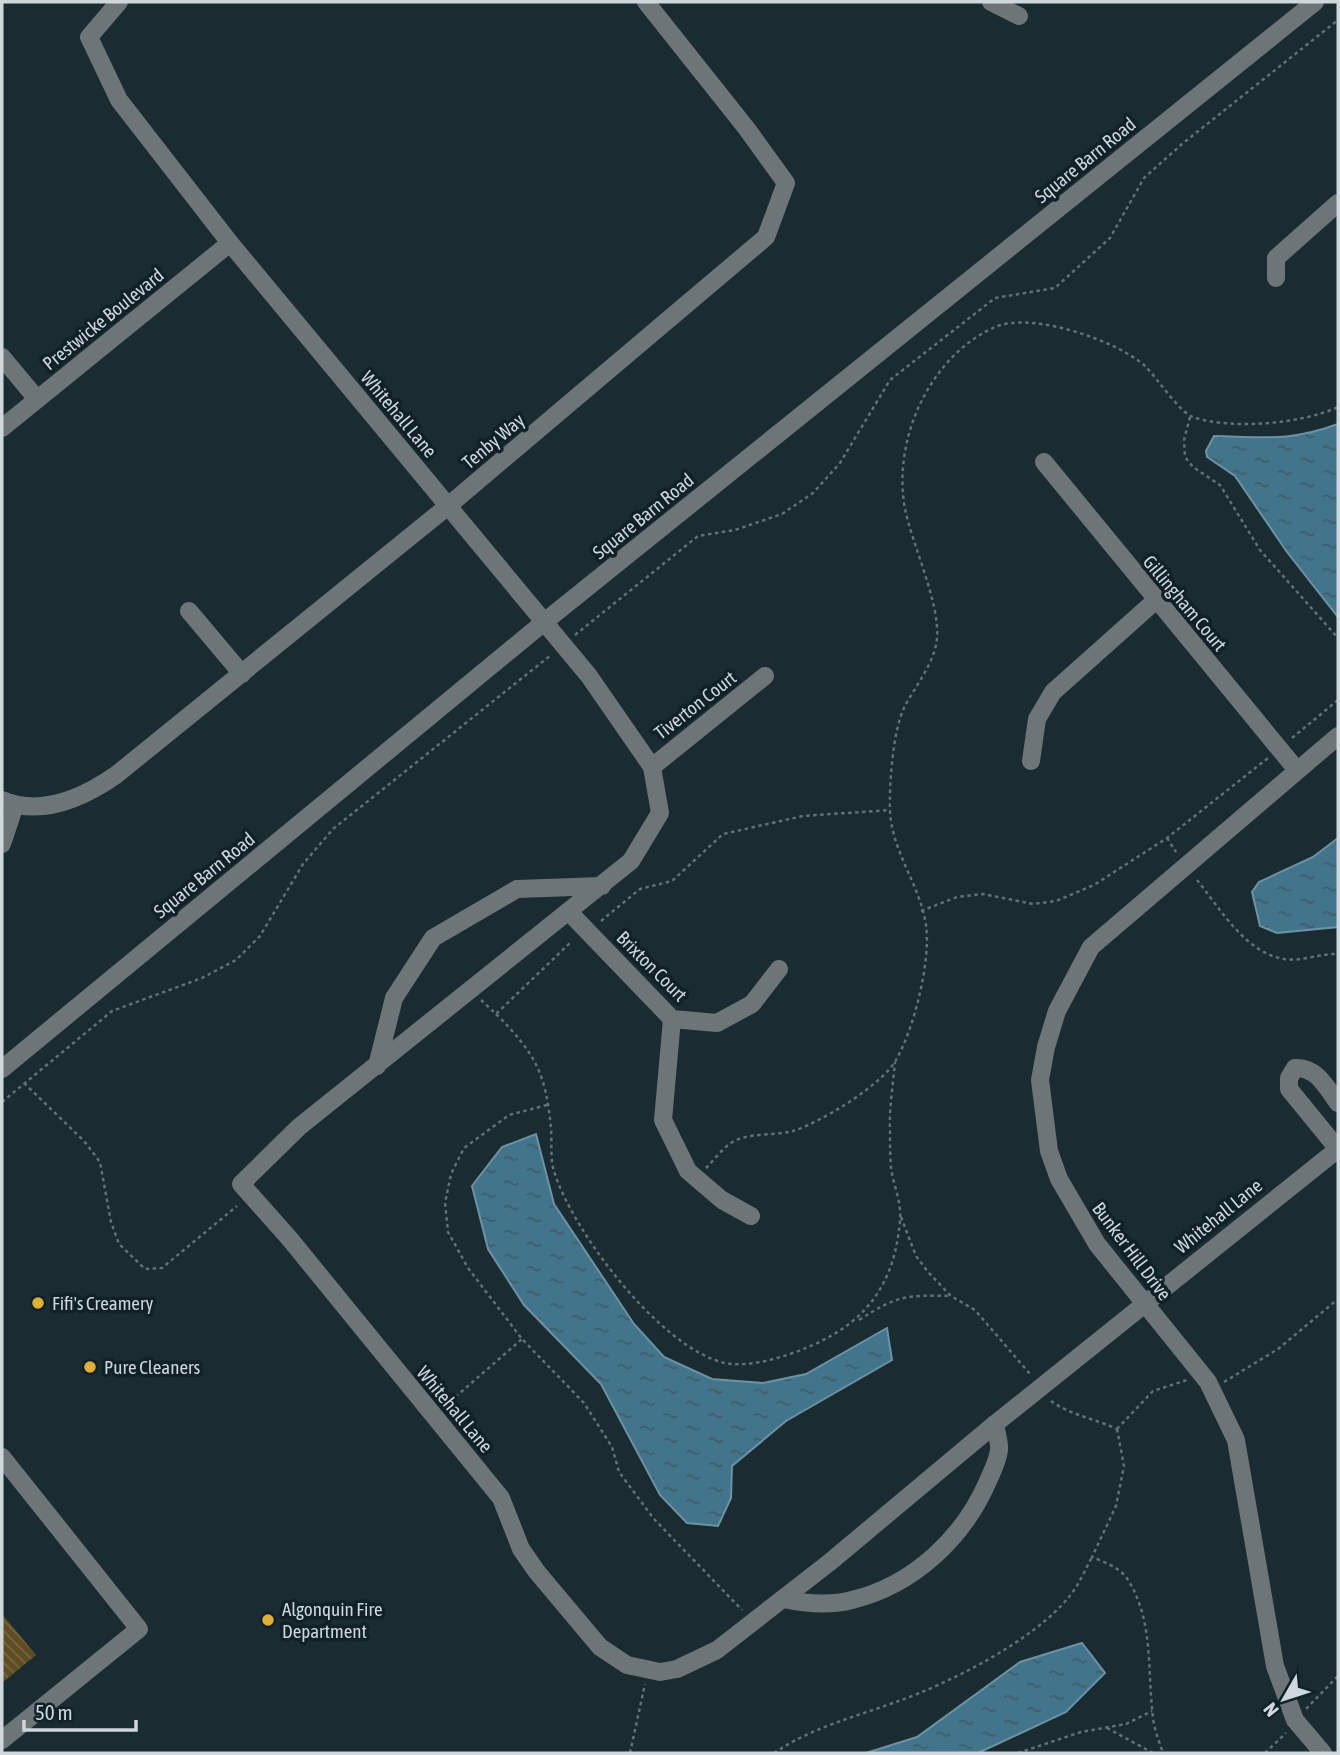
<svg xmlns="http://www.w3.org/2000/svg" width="1340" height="1755" font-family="'Asap Condensed',sans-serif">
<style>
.water{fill:url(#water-ripples);stroke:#6c92a3;stroke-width:2}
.building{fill:url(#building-back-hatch)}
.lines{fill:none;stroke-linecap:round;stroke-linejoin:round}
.path{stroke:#637177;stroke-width:2.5;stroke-dasharray:3.5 3.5;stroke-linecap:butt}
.minor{stroke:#6d7579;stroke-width:18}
.poi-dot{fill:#e0b034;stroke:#102128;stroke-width:2.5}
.labels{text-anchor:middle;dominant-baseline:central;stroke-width:7;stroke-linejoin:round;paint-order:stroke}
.street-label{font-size:19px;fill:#cdd7dc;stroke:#102128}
.poi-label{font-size:19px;fill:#cdd7dc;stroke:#102128;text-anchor:start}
</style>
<defs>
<pattern id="water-ripples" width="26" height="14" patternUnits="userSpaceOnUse" patternTransform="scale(1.75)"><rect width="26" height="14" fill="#42758b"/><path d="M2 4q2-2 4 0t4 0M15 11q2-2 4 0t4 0" fill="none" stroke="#405d6a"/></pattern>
<pattern id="building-back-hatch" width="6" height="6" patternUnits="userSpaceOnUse" patternTransform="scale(1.75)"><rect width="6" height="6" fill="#5f4d22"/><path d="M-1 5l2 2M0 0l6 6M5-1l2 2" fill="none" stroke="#756642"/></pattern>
</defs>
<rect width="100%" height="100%" fill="#1a2b32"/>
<g class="water">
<path d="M 1338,424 L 1338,617 L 1287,552 L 1235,476 L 1207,457 L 1206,451 L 1214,436 C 1264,437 1289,442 1338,424 Z"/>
<path d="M 1338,838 L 1338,927 L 1277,933 L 1260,926 L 1252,892 L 1259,882 L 1313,857 Z"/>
<path d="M 536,1134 L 554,1204 L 634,1324 L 664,1357 L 712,1379 L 763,1383 L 806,1374 L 887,1328 L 892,1360 L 786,1421 L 732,1466 L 731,1498 L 718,1526 L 687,1523 L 660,1495 L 601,1384 L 524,1305 L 488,1249 L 472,1186 L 502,1147 Z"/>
<path d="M 1082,1643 L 1105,1673 L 1066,1712 L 978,1753 L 866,1753 L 917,1737 L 1020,1662 Z"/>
</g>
<path class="building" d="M 2,1614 L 36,1655 L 2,1683 Z"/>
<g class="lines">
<g class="path">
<path d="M 1190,417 L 1184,440 L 1185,457 L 1193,467 L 1220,485 L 1260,550 L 1338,638"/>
<path d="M 575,635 L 698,536 L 735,530 L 782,514 L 813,493 L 840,463 L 890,380 L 995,298 L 1055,288 L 1110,238 L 1144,178 L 1182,144 L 1338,20"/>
<path d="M 1292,738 L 1338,700"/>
<path d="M 1167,838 L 1176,852"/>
<path d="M 1197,880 C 1219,907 1245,953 1284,959 C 1301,962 1321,953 1338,954"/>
<path d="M 921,911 L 957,897 L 983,894 L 1033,904 L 1056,901 L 1094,885 L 1167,838 L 1268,758"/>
<path d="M 601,921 L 640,889 L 672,881 L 723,834 L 803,816 L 890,810"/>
<path d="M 481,1000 L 496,1014 L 572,941"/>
<path d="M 496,1014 C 535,1053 546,1073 551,1129 C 552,1143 550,1159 554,1171 C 572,1231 661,1349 725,1363 C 744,1367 768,1361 787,1355 C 856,1332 894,1295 900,1220 C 902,1203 893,1184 891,1168 C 890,1156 890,1143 890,1131 C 889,1108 893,1085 895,1062"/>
<path d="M 24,1083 L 84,1141 L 100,1162 L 111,1222 L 119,1244 L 145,1269 L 162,1268 L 237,1206"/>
<path d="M 2,1102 L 112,1011 L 202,978 L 236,960 L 260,936 L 303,864 L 333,829 L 551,655"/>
<path d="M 547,1105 L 509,1115 L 464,1148 L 451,1174 L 445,1203 L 448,1232 L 468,1268 L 522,1339 L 584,1403 L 612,1447 L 619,1472 L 654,1519 L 742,1610"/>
<path d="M 706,1168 C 714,1160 722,1149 731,1143 C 748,1132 774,1136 793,1131 C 821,1122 881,1086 896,1060 C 914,1029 931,961 926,925 C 920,885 892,852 890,811 C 889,785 893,731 904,708 C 915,686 935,663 937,638 C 940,603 912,544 905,509 C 892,439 930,356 995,327 C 1031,311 1119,341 1146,367 C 1158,379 1179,412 1193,417 C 1232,430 1301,424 1338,407"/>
<path d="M 901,1217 L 916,1256 L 928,1272 L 951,1296 L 975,1310 L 1030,1374"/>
<path d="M 859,1320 C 898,1295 906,1295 951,1296"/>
<path d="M 1224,1382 L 1278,1349 L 1338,1299"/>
<path d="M 1051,1401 C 1070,1415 1096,1419 1117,1429"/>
<path d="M 445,1406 L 522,1339"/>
<path d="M 1117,1429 L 1124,1466 L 1116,1506 L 1092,1557 C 1104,1562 1121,1568 1128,1580 C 1154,1621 1147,1671 1153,1717 C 1154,1729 1159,1741 1163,1753"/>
<path d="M 1117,1429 L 1153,1391 L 1187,1380"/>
<path d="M 1306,1709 L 1338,1676"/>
<path d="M 1107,1728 L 1153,1753"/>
<path d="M 630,1753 L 645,1684"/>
<path d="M 774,1753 C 811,1728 854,1717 896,1702 C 948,1684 1033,1641 1068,1598 C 1078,1587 1085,1570 1092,1557"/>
<path d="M 1018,1753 L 1081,1732 L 1126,1724 L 1152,1711"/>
<path d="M 1265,1753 L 1286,1733"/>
</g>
<g class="minor">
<path d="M 119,2 L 89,37 L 119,100 L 230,243 L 589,676 L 652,767 L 660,813 L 631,861 L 299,1127 L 241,1184 L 289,1238 L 501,1498 L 521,1549 L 537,1572 L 600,1647 L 627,1665 L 660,1672 L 677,1669 L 717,1650 L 830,1562 L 995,1424"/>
<path d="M 991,2 L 1019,16"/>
<path d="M 1276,278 L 1276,258 L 1338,203"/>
<path d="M 2,357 L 37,399"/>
<path d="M 2,428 L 230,243"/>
<path d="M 1044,462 L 1296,769"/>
<path d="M 189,611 L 242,674"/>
<path d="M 1031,761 L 1037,719 L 1053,692 L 1155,601"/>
<path d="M 652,767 L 765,676"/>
<path d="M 2,800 C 42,817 83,798 116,775 L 448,506 L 766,237 L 786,183 L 747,129 L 646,2"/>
<path d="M 2,844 L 15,805"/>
<path d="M 569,912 L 672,1019 L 717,1023 L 752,1004 L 779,969"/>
<path d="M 672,1019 L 663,1120 L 688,1171 L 722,1200 L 751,1216"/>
<path d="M 377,1066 L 394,998 L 433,938 L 517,889 L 602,886"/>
<path d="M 2,1069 L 543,623 L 1315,2"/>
<path d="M 1338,1149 L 1289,1089 L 1289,1078 L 1295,1068 C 1317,1067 1326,1087 1338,1103"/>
<path d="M 2,1457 L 139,1629 L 2,1740"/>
<path d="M 783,1599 C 807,1604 829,1606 852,1600 C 914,1585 964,1537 988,1481 C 992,1472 998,1460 999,1450 C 1000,1443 996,1432 995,1424 L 1338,1149"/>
<path d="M 1323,1753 L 1295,1720 L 1275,1666 L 1236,1440 L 1208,1382 L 1097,1244 L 1059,1179 L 1049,1151 L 1040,1080 L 1046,1047 L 1057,1011 L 1091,947 L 1338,736"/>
</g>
</g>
<g class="poi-dot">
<circle cx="38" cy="1303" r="7"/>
<circle cx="90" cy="1367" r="7"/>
<circle cx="268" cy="1620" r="7"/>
</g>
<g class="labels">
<g class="street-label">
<text transform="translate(1085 160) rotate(-39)">Square Barn Road</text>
<text transform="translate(103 319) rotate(-39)">Prestwicke Boulevard</text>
<text transform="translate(399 414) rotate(50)">Whitehall Lane</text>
<text transform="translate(493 441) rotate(-40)">Tenby Way</text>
<text transform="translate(643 516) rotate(-39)">Square Barn Road</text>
<text transform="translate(1185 603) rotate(50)">Gillingham Court</text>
<text transform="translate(695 705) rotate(-38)">Tiverton Court</text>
<text transform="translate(204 875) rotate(-39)">Square Barn Road</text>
<text transform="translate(652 966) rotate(45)">Brixton Court</text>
<text transform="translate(1218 1216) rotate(-39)">Whitehall Lane</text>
<text transform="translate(1132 1251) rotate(53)">Bunker Hill Drive</text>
<text transform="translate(455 1409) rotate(50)">Whitehall Lane</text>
</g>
<g class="poi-label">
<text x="52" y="1303">Fifi's Creamery</text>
<text x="104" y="1367">Pure Cleaners</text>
<text x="282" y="1609">Algonquin Fire<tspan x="282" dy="22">Department</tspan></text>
</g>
</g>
<rect width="1340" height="1755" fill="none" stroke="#cdd7dc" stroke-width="7"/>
<g transform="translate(1284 1699) rotate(231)" stroke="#102128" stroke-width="5" paint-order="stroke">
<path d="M0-5L12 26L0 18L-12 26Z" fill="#cdd7dc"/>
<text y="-10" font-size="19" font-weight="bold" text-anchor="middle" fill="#cdd7dc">N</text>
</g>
<path d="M24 1720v10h112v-10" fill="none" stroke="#cdd7dc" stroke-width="3.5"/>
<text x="35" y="1720" font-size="21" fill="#cdd7dc" stroke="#102128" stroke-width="5" paint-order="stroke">50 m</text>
</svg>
